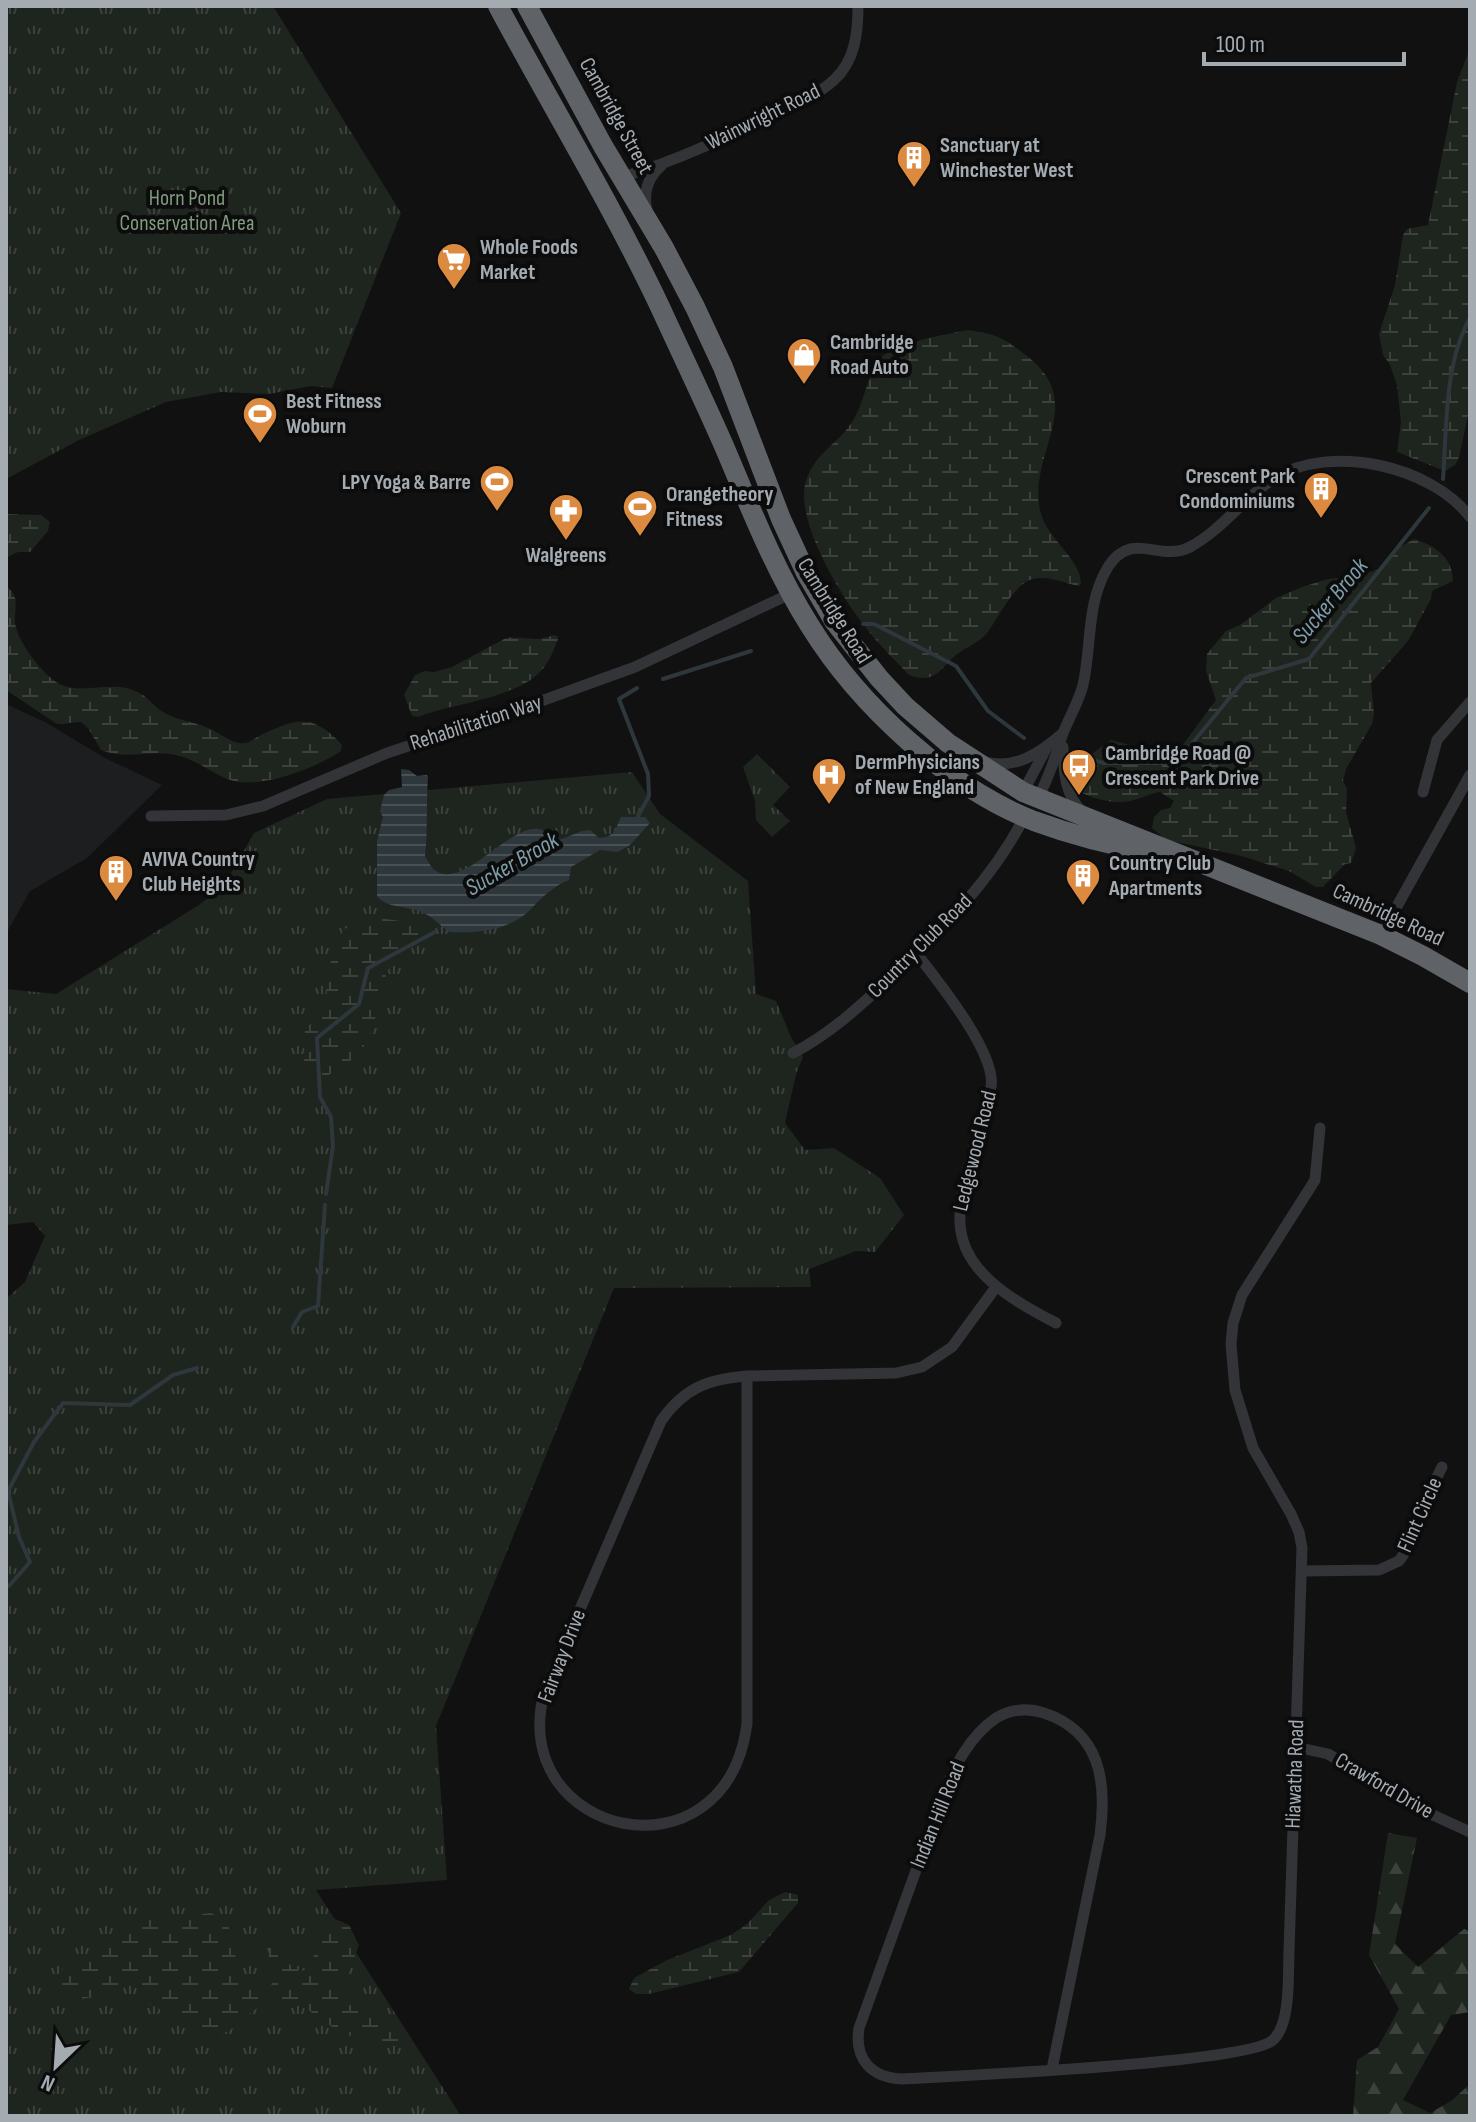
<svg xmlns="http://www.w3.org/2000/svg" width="1476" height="2122" font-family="'Sofia Sans Condensed',sans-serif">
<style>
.built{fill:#1d1e1f}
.grass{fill:url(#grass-tufts)}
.forest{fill:url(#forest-firs)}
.wetland{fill:url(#wetland-marsh)}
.water{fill:url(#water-rules)}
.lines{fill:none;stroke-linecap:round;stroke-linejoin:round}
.stream{stroke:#2e373b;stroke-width:4}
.street{stroke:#323437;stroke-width:11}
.highway{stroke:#5f6367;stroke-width:20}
.labels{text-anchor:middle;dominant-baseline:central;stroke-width:8;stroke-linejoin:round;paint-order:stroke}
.street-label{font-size:22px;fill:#a4abb1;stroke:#0c0c0d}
.poi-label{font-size:22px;font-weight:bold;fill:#a4abb1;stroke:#0c0c0d;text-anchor:start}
.park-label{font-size:22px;fill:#809b7d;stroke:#0c0c0d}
.water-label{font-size:24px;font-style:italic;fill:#7e9da9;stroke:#0c0c0d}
</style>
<defs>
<pattern id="grass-tufts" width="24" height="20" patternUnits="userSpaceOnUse" patternTransform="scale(2)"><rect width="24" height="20" fill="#1e241e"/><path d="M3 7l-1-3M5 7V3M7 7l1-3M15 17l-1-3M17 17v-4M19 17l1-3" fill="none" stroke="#3c413c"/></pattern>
<pattern id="forest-firs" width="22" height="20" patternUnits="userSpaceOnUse" patternTransform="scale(2)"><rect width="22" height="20" fill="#1e241e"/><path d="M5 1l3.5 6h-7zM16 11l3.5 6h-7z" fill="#3c413c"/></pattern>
<pattern id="wetland-marsh" width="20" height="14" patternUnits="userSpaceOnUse" patternTransform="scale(2)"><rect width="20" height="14" fill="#1e241e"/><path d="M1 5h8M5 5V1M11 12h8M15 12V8" fill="none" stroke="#3c413c"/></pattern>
<pattern id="water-rules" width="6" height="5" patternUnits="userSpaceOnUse" patternTransform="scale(2)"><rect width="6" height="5" fill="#2e373b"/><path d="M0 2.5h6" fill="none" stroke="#495155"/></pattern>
</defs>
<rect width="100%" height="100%" fill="#111112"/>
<path class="built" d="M 6,704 L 45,722 L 105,758 L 162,785 L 87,858 L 30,891 L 6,934 Z"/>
<g class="grass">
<path d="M 6,6 L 273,6 L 401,213 L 332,388 L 311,386 L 269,394 L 221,392 L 166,402 L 79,440 L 6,479 Z"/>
<path d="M 757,754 L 790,787 L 773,805 L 790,821 L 772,837 L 756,820 L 755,801 L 743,767 Z"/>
<path d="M 632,772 L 660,814 L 748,881 L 756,994 L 776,1001 L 791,1037 L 803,1057 L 796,1074 L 785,1123 L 805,1150 L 834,1148 L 880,1178 L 904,1215 L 875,1252 L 856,1251 L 809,1269 L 811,1287 L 614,1288 L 436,1726 L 447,1880 L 316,1890 L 461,2116 L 6,2116 L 6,1299 L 25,1282 L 45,1236 L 33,1222 L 6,1225 L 6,989 L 56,994 L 199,905 L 225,884 L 254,833 L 327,799 Z"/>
</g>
<path class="forest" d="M 1388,1833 L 1417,1838 L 1395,1944 L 1418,1967 L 1464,1929 L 1470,1931 L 1470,2012 L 1451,2015 L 1403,2100 L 1430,2113 L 1451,2101 L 1470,2084 L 1470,2116 L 1353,2116 L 1357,2060 L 1378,2047 L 1399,2009 L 1369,1955 Z"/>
<g class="wetland">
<path d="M 1470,48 L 1470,405 L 1459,458 L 1455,465 L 1445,471 L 1397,452 L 1401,422 L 1397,385 L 1390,365 L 1383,355 L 1379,334 L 1395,285 L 1403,235 L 1407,229 L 1428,225 L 1457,82 Z"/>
<path d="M 968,330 C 1000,335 1002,337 1028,357 C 1088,404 1028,452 1040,510 C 1046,539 1080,557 1081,583 L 1079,586 C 1062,583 1048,574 1030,580 C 1014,585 997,620 987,633 C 979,643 966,647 956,655 C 940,668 936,685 909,675 C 894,659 877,643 864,625 C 840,595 794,519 806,481 C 815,452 840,443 854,419 C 864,401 867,379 877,362 C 888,344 947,334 968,330 Z"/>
<path d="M 6,514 L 41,515 L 50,522 L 48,531 L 30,552 L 18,552 L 6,558 Z"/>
<path d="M 1414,539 C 1435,546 1452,556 1453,581 L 1432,591 L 1431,599 L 1408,641 L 1371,683 L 1374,714 L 1372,724 L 1346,769 L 1343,781 L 1347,789 L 1346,812 L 1356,848 L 1351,863 L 1345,864 L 1323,887 L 1316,887 L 1289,871 L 1238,855 L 1166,840 L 1152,828 L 1154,817 L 1161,810 L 1170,808 L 1174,801 L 1160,792 C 1151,793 1143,798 1134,800 C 1116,805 1097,800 1080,792 L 1075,779 C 1081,760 1095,751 1111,740 L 1160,753 L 1176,754 L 1216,700 L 1206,671 L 1207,654 L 1226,631 L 1240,625 L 1276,598 L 1302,587 L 1328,579 L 1357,576 L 1377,570 L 1388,562 L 1398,548 Z"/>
<path d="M 6,585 C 21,599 14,606 15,623 C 17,641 45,679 62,685 C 87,695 116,678 141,694 C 150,699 155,708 165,713 C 179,721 196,722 211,729 C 221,734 233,745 245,743 C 250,743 256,737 261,735 C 297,718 313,713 342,745 L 341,751 C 316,768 260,790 230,780 C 213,774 198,761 180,756 C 153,748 128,761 101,750 L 88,728 L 81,722 L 57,724 L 6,690 Z"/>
<path d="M 553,635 L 557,636 L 558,639 C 554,650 548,664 540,672 C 514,699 452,703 418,717 L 412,716 L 404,695 L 415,675 L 425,671 L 434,672 L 452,667 L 506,638 C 524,636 536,643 553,635 Z"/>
<path d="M 374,917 C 393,922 420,918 428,938 C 420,943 408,947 401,953 C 373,977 384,1022 361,1050 C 350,1064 331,1072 317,1083 L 313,1082 L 304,1063 L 305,1029 C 312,1023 318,1019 322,1010 C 333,986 323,938 355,922 C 360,920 368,919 374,917 Z"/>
<path d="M 785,1892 L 798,1895 L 798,1903 L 739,1972 L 649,1994 L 636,1994 L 629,1989 L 634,1978 L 667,1960 L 731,1935 L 748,1923 L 769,1900 Z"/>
<path d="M 211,1913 C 219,1917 226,1921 230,1930 C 239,1952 230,2000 271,1986 C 276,1969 265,1961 270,1945 L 275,1942 C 287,1948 285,1967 298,1970 C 321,1977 310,1926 331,1917 L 349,1925 L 359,1945 L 350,1969 L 337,1991 L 340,2000 L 393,2027 L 400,2032 L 399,2041 L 392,2045 C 373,2044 350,2038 333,2027 C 318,2018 302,2002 284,2001 C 252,1997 239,2035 214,2035 L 149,2004 L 134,1985 L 126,1983 L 106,1995 L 81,1999 L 60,1984 C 55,1955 101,1954 119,1941 C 126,1937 131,1928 138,1924 C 159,1913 188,1916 211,1913 Z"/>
</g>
<path class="water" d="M 401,769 L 409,770 L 417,776 L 427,775 L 428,777 C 426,804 428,829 425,856 C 428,861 431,868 436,871 C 464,889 508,825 539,829 C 545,830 549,836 554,840 C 567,840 577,830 590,830 L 599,838 C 616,837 615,829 621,817 L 645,817 L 650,823 L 630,845 L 618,852 L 600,850 L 571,867 L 569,880 C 555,885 541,898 531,909 C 511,930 477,934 449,932 C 440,925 432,916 421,912 C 407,905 387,909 377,896 L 377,841 L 383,817 L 380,811 L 384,795 L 389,790 L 402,787 Z"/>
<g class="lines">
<g class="stream">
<path d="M 1443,479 C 1447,427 1444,364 1470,318"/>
<path d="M 863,624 L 874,624 L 956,666 L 988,711 L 1024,738"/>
<path d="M 663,679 L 751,651"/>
<path d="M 1084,758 L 1104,763 L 1176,763 L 1246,678 L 1309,659 L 1429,508"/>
<path d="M 637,818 L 649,796 L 648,774 L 619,699 L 637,688"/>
<path d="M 326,1194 L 333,1146 L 331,1117 L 320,1097 L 317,1038 L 359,1004 L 368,968 L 435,932"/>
<path d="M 293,1327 L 302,1312 L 318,1306 L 325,1205"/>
<path d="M 6,1585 L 9,1586 L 30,1562 L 19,1537 L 8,1491 L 34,1442 L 63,1403 L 130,1405 L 173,1375 L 197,1368"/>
</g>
<g class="street">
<path d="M 622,177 C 677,161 729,136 781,110 C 799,102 819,94 834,80 C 855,61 858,33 858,6"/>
<path d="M 647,211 C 643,193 647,178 661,166"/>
<path d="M 1063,747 C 1064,771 1064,795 1083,812"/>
<path d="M 985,762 C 1015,770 1040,753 1062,734"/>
<path d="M 1023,792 L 1046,749"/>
<path d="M 1423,792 L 1437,740 L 1470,702"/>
<path d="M 1038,798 C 1049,777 1055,758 1062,736 C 1068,719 1078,704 1083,685 C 1092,645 1086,603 1108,567 C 1132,529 1159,563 1190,547 C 1222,530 1244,497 1275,478 C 1331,443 1431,466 1470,517"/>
<path d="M 151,816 L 226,815 L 263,806 L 387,753 L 508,713 L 635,667 L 792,593"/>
<path d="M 1381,935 L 1470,775"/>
<path d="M 917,954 C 938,981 997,1054 991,1087 C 959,1210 919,1254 1056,1323"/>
<path d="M 793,1053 C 830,1034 859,1007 890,978 C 942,930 992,880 1025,816"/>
<path d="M 747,1376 C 708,1379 684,1388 661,1421 L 544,1693 C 507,1836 725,1887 747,1724 L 747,1376 L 896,1373 L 922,1367 L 952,1347 L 996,1287"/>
<path d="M 1302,1571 L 1379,1570 L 1399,1561 L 1411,1544 L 1425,1501 L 1442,1467"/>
<path d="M 1296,1747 L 1328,1754 L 1422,1810 L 1470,1832"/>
<path d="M 1052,2069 L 1100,1835 C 1107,1782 1101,1732 1044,1713 C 1028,1708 1011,1709 996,1718 C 970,1736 955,1765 944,1793 L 859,2028 C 854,2060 872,2078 903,2079 C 955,2076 1249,2063 1273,2040 C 1291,2024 1288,1975 1289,1951 L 1302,1548 L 1299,1532 L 1291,1514 L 1253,1448 L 1235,1390 L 1231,1344 L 1233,1323 L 1242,1295 L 1315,1180 L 1320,1128"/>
</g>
<g class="highway">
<path d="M 498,6 C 552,107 612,205 661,309 C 682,355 704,400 724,446 C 750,507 774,569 810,626 C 859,705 946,786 1034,821 C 1072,835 1111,845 1151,852"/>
<path d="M 527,6 L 603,146 L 664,248 L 695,307 L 723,367 L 781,519 L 806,573 L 834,621 L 879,678 L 905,706 L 948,743 L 1023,792 L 1381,935 L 1423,956 L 1470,983"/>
</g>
</g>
<defs>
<symbol id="building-pin" viewBox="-11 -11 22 30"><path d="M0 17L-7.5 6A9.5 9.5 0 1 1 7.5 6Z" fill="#dc8a3f" stroke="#0c0c0d"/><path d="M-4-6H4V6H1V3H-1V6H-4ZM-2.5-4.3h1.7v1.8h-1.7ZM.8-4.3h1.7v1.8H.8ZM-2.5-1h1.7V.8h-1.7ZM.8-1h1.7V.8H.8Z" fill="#fff"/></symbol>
<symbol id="supermarket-pin" viewBox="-11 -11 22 30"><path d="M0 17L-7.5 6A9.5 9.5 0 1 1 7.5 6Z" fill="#dc8a3f" stroke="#0c0c0d"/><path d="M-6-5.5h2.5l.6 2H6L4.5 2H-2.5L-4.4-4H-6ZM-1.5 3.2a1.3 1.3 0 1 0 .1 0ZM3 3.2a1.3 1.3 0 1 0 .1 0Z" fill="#fff"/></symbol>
<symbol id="shop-pin" viewBox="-11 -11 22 30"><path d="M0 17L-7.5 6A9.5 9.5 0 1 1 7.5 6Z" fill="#dc8a3f" stroke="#0c0c0d"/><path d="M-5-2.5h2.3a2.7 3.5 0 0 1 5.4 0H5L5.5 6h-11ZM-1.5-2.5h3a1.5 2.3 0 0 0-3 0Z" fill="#fff"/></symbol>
<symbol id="stadium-pin" viewBox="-11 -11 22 30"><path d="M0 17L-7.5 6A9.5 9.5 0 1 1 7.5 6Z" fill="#dc8a3f" stroke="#0c0c0d"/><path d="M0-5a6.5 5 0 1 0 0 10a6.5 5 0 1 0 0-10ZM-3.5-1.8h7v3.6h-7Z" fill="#fff"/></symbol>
<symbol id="pharmacy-pin" viewBox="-11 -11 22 30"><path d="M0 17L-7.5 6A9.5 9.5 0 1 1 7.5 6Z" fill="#dc8a3f" stroke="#0c0c0d"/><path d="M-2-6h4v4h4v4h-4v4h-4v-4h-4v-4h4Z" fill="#fff"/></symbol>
<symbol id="bus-pin" viewBox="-11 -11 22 30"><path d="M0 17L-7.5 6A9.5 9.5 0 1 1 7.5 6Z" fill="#dc8a3f" stroke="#0c0c0d"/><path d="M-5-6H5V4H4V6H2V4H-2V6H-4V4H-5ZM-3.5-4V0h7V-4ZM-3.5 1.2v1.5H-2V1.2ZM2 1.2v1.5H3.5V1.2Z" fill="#fff"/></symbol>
<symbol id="hospital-pin" viewBox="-11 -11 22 30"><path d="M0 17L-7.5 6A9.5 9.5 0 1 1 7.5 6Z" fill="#dc8a3f" stroke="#0c0c0d"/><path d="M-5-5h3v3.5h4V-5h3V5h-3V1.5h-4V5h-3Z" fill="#fff"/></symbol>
</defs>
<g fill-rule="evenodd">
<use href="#building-pin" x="894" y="138" width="40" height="54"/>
<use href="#supermarket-pin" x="434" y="240" width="40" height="54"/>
<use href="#shop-pin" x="784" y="335" width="40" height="54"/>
<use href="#stadium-pin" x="240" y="394" width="40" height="54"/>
<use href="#stadium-pin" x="477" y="462" width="40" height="54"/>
<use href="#building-pin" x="1301" y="469" width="40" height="54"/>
<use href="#stadium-pin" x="620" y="487" width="40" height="54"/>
<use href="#pharmacy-pin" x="546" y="491" width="40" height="54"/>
<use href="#bus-pin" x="1059" y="746" width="40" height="54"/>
<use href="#hospital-pin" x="809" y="755" width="40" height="54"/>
<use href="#building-pin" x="96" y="852" width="40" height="54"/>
<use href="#building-pin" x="1063" y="856" width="40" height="54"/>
</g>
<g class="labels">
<g class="street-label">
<text transform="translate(616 116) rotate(61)">Cambridge Street</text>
<text transform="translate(763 117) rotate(-26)">Wainwright Road</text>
<text transform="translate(834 611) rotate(58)">Cambridge Road</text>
<text transform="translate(476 723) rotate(-18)">Rehabilitation Way</text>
<text transform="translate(1388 915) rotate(25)">Cambridge Road</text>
<text transform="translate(920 946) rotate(-45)">Country Club Road</text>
<text transform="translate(975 1151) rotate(-76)">Ledgewood Road</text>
<text transform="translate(1420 1515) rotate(-66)">Flint Circle</text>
<text transform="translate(562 1656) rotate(-69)">Fairway Drive</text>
<text transform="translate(1295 1774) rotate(-88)">Hiawatha Road</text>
<text transform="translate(1384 1786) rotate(30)">Crawford Drive</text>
<text transform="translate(938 1815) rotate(-68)">Indian Hill Road</text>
</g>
<g class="poi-label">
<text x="940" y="145">Sanctuary at<tspan x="940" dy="25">Winchester West</tspan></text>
<text x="480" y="247">Whole Foods<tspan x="480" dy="25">Market</tspan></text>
<text x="830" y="342">Cambridge<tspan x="830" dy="25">Road Auto</tspan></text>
<text x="286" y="401">Best Fitness<tspan x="286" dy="25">Woburn</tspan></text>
<text x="1295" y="476" text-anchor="end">Crescent Park<tspan x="1295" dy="25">Condominiums</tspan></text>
<text x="471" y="482" text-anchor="end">LPY Yoga &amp; Barre</text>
<text x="666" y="494">Orangetheory<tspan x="666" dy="25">Fitness</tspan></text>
<text x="566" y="555" text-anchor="middle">Walgreens</text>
<text x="1105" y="753">Cambridge Road @<tspan x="1105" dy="25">Crescent Park Drive</tspan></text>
<text x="855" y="762">DermPhysicians<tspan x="855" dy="25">of New England</tspan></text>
<text x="142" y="859">AVIVA Country<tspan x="142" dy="25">Club Heights</tspan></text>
<text x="1109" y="863">Country Club<tspan x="1109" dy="25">Apartments</tspan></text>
</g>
<g class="park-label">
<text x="187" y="198">Horn Pond<tspan x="187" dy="25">Conservation Area</tspan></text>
</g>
<g class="water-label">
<text transform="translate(1330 601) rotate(-50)">Sucker Brook</text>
<text transform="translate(512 864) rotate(-30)">Sucker Brook</text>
</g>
</g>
<rect width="1476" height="2122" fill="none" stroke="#a4abb1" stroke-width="16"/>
<g transform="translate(56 2066) rotate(205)" stroke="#0c0c0d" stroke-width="6" paint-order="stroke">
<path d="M0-6L14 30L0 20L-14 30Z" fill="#a4abb1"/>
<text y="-12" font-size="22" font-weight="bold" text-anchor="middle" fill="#a4abb1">N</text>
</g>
<path d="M1204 52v12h200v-12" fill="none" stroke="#a4abb1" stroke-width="4"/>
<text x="1216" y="52" font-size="24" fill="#a4abb1" stroke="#0c0c0d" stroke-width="6" paint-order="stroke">100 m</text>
</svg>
